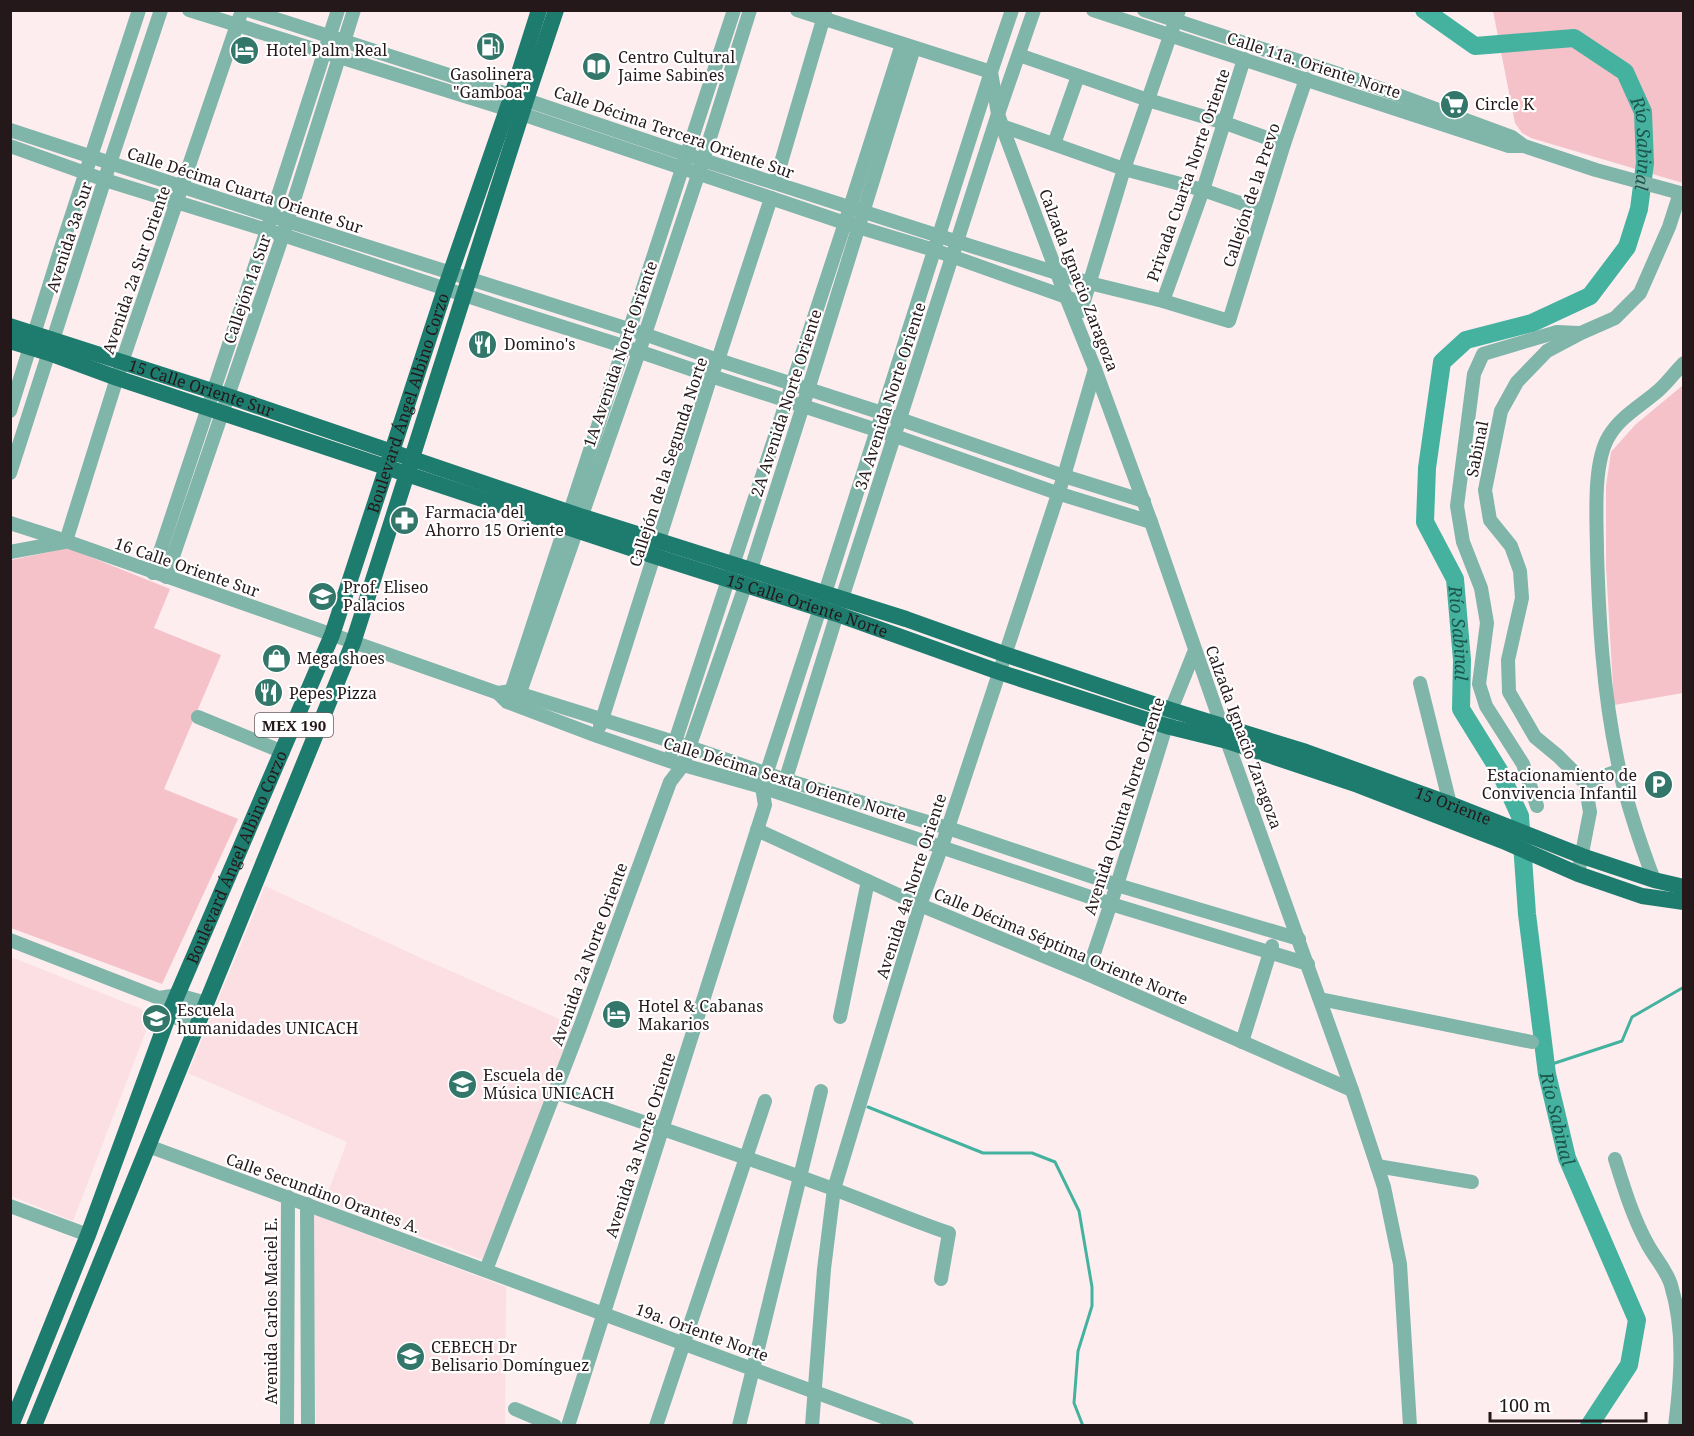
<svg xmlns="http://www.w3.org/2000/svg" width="1694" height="1436" font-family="'Noto Serif',serif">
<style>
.built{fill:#fbdfe2}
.green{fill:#f4c2c8}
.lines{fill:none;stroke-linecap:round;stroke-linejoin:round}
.stream{stroke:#45b29f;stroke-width:3}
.river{stroke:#45b29f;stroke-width:18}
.minor{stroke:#80b5a9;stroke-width:14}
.major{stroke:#1d7c6d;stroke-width:16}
.labels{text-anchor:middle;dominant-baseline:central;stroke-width:4.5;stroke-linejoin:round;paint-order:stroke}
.shield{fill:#fff;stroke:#665d5f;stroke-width:1.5}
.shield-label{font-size:15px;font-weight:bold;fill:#25181a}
.poi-label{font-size:16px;fill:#25181a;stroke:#fff;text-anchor:start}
.street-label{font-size:16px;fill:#25181a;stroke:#fff}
.water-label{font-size:18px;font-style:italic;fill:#1b574d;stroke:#fff}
</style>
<rect width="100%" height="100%" fill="#fdedef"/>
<g class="built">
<path d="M 265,886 L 421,958 L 575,1026 L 488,1262 L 325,1200 L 347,1142 L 188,1073 Z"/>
<path d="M 11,957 L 142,1009 L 149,1023 L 73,1221 L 11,1196 Z"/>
<path d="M 312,1214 L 506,1287 L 505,1425 L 316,1425 Z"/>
</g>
<g class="green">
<path d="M 1493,11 L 1683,11 L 1683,183 L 1531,138 L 1522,133 L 1515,123 Z"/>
<path d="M 1683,382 L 1683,693 L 1614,705 L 1606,566 L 1606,486 L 1611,452 L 1635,425 L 1682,386 Z"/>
<path d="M 68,548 L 170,589 L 154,628 L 221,655 L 164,789 L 238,819 L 162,984 L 11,928 L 11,560 Z"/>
</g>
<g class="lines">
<g class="stream">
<path d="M 1546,1066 L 1622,1041 L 1632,1017 L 1684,987"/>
<path d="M 868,1107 L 983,1153 L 1032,1153 L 1055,1162 L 1079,1211 L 1092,1287 L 1092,1306 L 1078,1351 L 1074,1403 L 1083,1426"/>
</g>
<path class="river" id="s1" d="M 1424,10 L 1475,46 L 1574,38 L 1625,72 L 1643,112 L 1645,163 L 1639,209 L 1627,247 L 1590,296 L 1532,323 L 1466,340 L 1442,362 L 1427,468 L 1425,522 L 1455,579 L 1462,660 L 1461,709 L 1500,772 L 1520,816 L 1527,914 L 1547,1074 L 1567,1158 L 1637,1320 L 1629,1365 L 1589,1426"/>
<g class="minor">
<path d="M 189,10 L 522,114 L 845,223 L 934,250 L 1083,303"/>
<path d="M 248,10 L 526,100 L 703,160 L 939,236 L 1089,283 L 1163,301 L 1229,321 L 1284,144 L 1306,79"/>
<path d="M 797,10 L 991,72 L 998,114 L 1002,126 L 1066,297 L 1095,369 L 1151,522 L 1227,741 L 1352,1090 L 1384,1187 L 1400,1264 L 1410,1426"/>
<path d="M 1093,10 L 1509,146 L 1524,146"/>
<path d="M 1144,10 L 1360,81 L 1512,137 L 1524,146 L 1596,170 L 1684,194"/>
<path d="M 1019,55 L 1148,100 L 1225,123 L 1284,144"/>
<path d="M 1002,126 L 1124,169 L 1203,190 L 1263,211"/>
<path d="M 10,130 L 287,221 L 644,334 L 718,360 L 882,413 L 1064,476 L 1144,501"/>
<path d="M 1054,144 L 1078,76"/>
<path d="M 10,146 L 105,180 L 283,235 L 522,314 L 623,346 L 711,376 L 895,436 L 1057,493 L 1151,522"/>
<path d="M 775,183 L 825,13"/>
<path d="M 1163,301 L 1203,190 L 1244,59"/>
<path d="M 1081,311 L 1124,169 L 1179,10"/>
<path d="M 10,411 L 59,254 L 139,10"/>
<path d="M 10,473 L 110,163 L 161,10"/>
<path d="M 10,523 L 66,541 L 498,693 L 511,691 L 674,742 L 786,780 L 948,828 L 1117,885 L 1299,939"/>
<path d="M 66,541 L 122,362 L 240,16"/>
<path d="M 10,552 L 64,542"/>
<path d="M 153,573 L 267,230 L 338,10"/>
<path d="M 166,577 L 283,235 L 354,10"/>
<path d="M 1420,683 L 1452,812"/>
<path d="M 498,693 L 507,702 L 597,736 L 669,761 L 762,787 L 1111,904 L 1308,964"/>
<path d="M 509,698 L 734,10"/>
<path d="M 517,701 L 639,352 L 703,160 L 750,10"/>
<path d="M 198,717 L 283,752"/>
<path d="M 600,726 L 711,376 L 718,360 L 771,198"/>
<path d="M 672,751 L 845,223 L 902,44"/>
<path d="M 1585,783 L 1620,770"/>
<path d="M 783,788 L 837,614 L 998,114 L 1034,10"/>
<path d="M 1537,806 L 1523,764 L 1486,706 L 1479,684 L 1487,623 L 1481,588 L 1463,542 L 1457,506 L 1474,374 L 1483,354 L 1557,332 L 1579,333"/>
<path d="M 757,830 L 920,905 L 1087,974 L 1352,1090"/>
<path d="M 1578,874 L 1590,812 L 1585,783 L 1558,756 L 1535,737 L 1509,692 L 1508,660 L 1522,598 L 1520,571 L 1511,546 L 1490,520 L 1485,490 L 1501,411 L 1517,382 L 1547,351 L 1581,333 L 1615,318 L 1640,293 L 1669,227 L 1680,193"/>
<path d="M 1654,880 C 1639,840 1625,800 1617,758 C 1603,691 1599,621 1597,553 C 1597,521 1592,464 1609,436 C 1621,416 1642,405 1659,390 C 1668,382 1675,372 1684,363"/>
<path d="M 10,940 L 159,998 L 178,995 L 206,1003"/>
<path d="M 1087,974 L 1117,885 L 1171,710 L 1195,650"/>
<path d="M 1320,999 L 1532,1042"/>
<path d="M 164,1005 L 172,1016 L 196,1026"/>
<path d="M 840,1017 L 868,881"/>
<path d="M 1242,1042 L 1272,946"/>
<path d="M 555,1092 C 643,1122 731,1152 817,1183 C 862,1199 905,1218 949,1233 L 941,1279"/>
<path d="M 148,1146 L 907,1426"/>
<path d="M 1615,1159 C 1624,1188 1633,1218 1648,1245 C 1655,1258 1667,1271 1671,1285 C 1685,1331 1681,1378 1675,1426"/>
<path d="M 1377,1166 L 1472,1182"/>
<path d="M 307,1204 L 308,1426"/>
<path d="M 10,1206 L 88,1235"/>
<path d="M 486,1270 L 580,1027 L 670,782 L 683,765 L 751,569 L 808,390 L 914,48"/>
<path d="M 515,1409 L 555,1426"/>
<path d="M 287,1426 L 288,1197"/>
<path d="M 568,1426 L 765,805 L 762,787 L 825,593 L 991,72 L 1012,10"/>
<path d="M 656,1426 L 765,1101"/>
<path d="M 739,1426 L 821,1091"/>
<path d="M 812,1426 L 824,1269 L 834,1189 L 920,905 L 942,846 L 1064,476 L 1095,369"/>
</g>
<g class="major">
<path id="s2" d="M 10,326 L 228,396 L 583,517 L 906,619 L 1004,654 L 1171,710 L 1306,752 L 1450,804 L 1582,856 L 1654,880 L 1684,887"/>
<path id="s3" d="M 10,341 L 49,353 L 117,378 L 654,556 L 837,614 L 999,672 L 1166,726 L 1227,741 L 1358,785 L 1503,841 L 1578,874 L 1642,896 L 1684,902"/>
<path id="s4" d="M 11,1426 L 88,1235 L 169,1014 L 332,635 L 445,289 L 512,95 L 539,10"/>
<path d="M 34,1426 L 353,643 L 526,100 L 556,10"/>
</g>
</g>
<defs>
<symbol id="fuel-disc" viewBox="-11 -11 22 22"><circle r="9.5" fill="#33776b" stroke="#fff"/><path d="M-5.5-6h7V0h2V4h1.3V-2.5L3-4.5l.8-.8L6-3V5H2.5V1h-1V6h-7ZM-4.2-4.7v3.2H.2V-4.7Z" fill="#fff"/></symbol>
<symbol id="hotel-disc" viewBox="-11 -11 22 22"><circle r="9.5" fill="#33776b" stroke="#fff"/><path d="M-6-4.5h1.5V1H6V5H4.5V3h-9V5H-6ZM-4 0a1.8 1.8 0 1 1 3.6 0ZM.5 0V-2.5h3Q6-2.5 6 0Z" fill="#fff"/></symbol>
<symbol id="library-disc" viewBox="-11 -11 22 22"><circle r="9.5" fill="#33776b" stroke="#fff"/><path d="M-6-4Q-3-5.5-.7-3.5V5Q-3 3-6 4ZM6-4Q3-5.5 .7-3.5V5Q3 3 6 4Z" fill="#fff"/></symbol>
<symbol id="supermarket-disc" viewBox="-11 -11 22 22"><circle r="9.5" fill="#33776b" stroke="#fff"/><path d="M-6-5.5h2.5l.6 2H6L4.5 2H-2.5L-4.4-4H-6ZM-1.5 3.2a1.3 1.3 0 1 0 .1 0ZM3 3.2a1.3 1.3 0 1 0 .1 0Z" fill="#fff"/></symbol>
<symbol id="restaurant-disc" viewBox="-11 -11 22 22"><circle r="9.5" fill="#33776b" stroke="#fff"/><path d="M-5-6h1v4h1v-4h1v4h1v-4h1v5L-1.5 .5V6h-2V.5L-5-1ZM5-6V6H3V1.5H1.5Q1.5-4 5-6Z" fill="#fff"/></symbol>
<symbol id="pharmacy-disc" viewBox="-11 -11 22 22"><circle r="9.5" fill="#33776b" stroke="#fff"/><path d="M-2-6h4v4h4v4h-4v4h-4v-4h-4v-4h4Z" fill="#fff"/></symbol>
<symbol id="school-disc" viewBox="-11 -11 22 22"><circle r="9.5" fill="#33776b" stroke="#fff"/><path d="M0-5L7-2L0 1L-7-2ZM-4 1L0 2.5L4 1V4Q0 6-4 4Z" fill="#fff"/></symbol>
<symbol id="shop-disc" viewBox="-11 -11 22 22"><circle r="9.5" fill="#33776b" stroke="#fff"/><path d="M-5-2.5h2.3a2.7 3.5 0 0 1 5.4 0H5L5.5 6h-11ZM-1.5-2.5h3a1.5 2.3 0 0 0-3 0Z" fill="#fff"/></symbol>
<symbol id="parking-disc" viewBox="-11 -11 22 22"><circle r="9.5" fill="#33776b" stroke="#fff"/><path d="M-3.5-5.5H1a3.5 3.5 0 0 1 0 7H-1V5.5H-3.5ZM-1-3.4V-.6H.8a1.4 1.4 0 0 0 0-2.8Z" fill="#fff"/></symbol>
<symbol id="university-disc" viewBox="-11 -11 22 22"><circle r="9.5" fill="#33776b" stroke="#fff"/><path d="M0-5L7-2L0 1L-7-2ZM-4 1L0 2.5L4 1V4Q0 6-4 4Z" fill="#fff"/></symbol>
</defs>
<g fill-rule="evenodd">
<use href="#fuel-disc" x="474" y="30" width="33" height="33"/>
<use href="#hotel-disc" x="228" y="34" width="33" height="33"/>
<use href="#library-disc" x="580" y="50" width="33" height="33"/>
<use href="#supermarket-disc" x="1438" y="88" width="33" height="33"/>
<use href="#restaurant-disc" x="466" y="328" width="33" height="33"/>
<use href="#pharmacy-disc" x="388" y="504" width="33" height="33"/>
<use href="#school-disc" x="306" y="580" width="33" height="33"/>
<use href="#shop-disc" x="260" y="642" width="33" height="33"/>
<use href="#restaurant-disc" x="252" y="676" width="33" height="33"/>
<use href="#parking-disc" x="1642" y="768" width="33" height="33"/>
<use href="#hotel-disc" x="600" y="998" width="33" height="33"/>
<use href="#school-disc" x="140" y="1002" width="33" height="33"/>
<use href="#university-disc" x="446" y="1068" width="33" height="33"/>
<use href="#university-disc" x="394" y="1340" width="33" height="33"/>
</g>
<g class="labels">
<rect class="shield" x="255" y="713" width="78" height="24" rx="4.5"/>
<g class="shield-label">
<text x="294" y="725">MEX 190</text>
</g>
<g class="poi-label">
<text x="266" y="50">Hotel Palm Real</text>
<text x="618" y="57">Centro Cultural<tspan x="618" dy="18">Jaime Sabines</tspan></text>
<text x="491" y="74" text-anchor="middle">Gasolinera<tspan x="491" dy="18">"Gamboa"</tspan></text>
<text x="1475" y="104">Circle K</text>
<text x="504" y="344">Domino's</text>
<text x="425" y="512">Farmacia del<tspan x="425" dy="18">Ahorro 15 Oriente</tspan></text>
<text x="343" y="587">Prof. Eliseo<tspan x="343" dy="18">Palacios</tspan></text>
<text x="297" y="658">Mega shoes</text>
<text x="289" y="693">Pepes Pizza</text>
<text x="1637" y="775" text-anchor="end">Estacionamiento de<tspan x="1637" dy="18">Convivencia Infantil</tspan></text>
<text x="638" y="1006">Hotel &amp; Cabanas<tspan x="638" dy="18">Makarios</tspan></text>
<text x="177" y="1010">Escuela<tspan x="177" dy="18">humanidades UNICACH</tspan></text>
<text x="483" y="1075">Escuela de<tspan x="483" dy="18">Música UNICACH</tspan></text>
<text x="431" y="1347">CEBECH Dr<tspan x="431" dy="18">Belisario Domínguez</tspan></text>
</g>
<g class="street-label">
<text transform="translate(1314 65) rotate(18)">Calle 11a. Oriente Norte</text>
<text transform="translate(674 132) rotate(19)">Calle Décima Tercera Oriente Sur</text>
<text transform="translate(1188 175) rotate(-71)">Privada Cuarta Norte Oriente</text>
<text transform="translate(245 190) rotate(18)">Calle Décima Cuarta Oriente Sur</text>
<text transform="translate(1251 195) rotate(-72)">Callejón de la Prevo</text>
<text transform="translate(69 237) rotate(-72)">Avenida 3a Sur</text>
<text transform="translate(136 270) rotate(-71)">Avenida 2a Sur Oriente</text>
<text transform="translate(1079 280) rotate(69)">Calzada Ignacio Zaragoza</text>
<text transform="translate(247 289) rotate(-71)">Callejón 1a Sur</text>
<text transform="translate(620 354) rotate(-71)">1A Avenida Norte Oriente</text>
<text stroke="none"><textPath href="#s2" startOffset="201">15 Calle Oriente Sur</textPath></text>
<text transform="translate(890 396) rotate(-72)">3A Avenida Norte Oriente</text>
<text stroke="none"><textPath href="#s4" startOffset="1098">Boulevard Ángel Albino Corzo</textPath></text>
<text transform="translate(786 403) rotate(-72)">2A Avenida Norte Oriente</text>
<text transform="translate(1477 449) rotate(-79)">Sabinal</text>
<text transform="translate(668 462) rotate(-72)">Callejón de la Segunda Norte</text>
<text transform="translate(187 567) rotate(19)">16 Calle Oriente Sur</text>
<text stroke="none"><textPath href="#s3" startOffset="840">15 Calle Oriente Norte</textPath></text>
<text transform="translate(1244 737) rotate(70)">Calzada Ignacio Zaragoza</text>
<text transform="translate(785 779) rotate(17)">Calle Décima Sexta Oriente Norte</text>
<text transform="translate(1124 806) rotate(-72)">Avenida Quinta Norte Oriente</text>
<text stroke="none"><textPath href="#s2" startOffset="1521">15 Oriente</textPath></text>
<text stroke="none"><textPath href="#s4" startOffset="612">Boulevard Ángel Albino Corzo</textPath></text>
<text transform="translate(911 886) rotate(-72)">Avenida 4a Norte Oriente</text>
<text transform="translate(1061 946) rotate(23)">Calle Décima Séptima Oriente Norte</text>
<text transform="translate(589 954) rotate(-70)">Avenida 2a Norte Oriente</text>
<text transform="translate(640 1145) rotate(-72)">Avenida 3a Norte Oriente</text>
<text transform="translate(323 1193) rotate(20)">Calle Secundino Orantes A.</text>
<text transform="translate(271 1311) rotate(-90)">Avenida Carlos Maciel E.</text>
<text transform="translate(702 1332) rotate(20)">19a. Oriente Norte</text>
</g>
<g class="water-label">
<text stroke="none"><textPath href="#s1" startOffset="298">Río Sabinal</textPath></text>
<text stroke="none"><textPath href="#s1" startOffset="910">Río Sabinal</textPath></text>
<text stroke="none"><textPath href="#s1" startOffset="1414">Río Sabinal</textPath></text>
</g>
</g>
<rect width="1694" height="1436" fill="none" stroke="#25181a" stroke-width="24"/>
<path d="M1490 1412v9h156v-9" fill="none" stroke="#25181a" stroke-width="3"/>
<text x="1499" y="1412" font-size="18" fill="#25181a" stroke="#ffffff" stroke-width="4.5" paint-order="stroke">100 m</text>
</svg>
